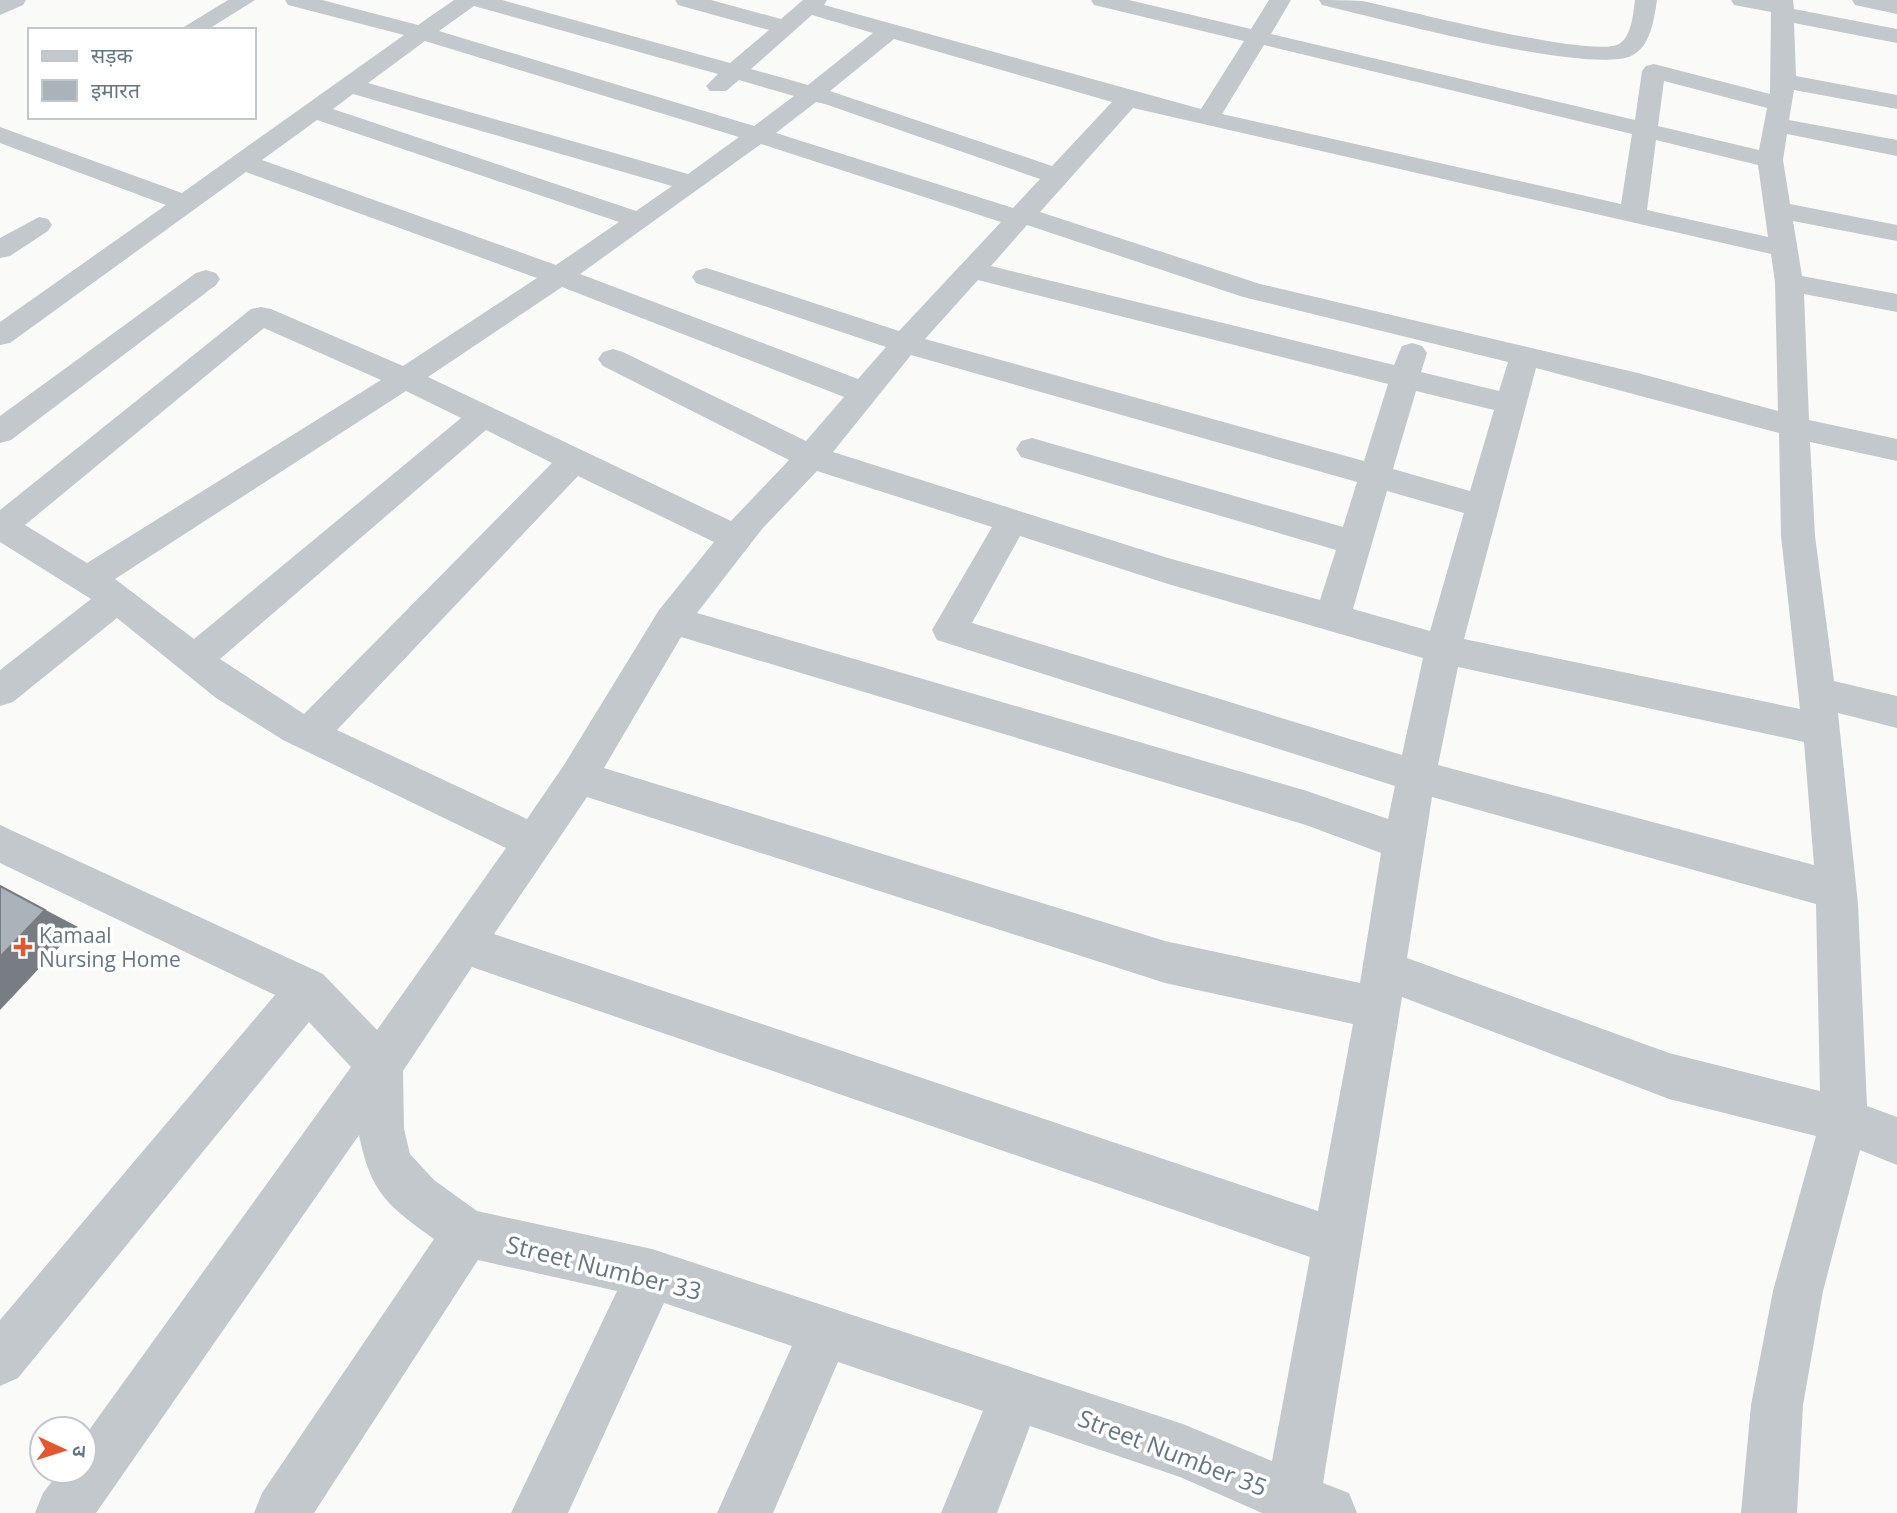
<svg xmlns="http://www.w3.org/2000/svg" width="1897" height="1513" font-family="'Open Sans','Noto Sans Devanagari',sans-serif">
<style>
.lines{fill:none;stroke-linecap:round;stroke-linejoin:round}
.minor{fill:#c3c8cc;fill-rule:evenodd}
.shaded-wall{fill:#777d82}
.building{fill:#aab3b9;stroke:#777d82;stroke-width:2}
.poi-dot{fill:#e4572e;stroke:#fff;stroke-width:2.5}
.labels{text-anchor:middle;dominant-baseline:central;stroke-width:7;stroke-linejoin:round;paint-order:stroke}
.poi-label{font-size:21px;fill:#657683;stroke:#fff;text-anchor:start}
.near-street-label{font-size:24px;fill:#657683;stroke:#fff}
</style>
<rect width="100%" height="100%" fill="#fafaf8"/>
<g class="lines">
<g class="minor">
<path d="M 0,0 L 26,0 L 23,5 L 0,15 Z"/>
<path d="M 228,0 L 255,0 L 207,30 L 179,30 Z"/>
<path d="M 285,0 L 322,0 L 418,25 L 454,0 L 502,0 L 730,63 L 769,30 L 678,5 L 675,0 L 711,0 L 781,19 L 803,0 L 827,0 L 824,5 L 1201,109 L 1244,41 L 1094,5 L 1091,0 L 1129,0 L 1251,29 L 1269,0 L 1291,0 L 1271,34 L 1635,120 L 1642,71 L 1646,66 L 1654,64 L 1770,94 L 1771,12 L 1734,5 L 1731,0 L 1793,0 L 1794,9 L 1897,29 L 1897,43 L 1794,23 L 1796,76 L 1897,95 L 1897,109 L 1794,90 L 1789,120 L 1897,140 L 1897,156 L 1787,134 L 1783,160 L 1790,204 L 1897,225 L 1897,241 L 1793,221 L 1802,276 L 1897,294 L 1897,312 L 1804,294 L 1809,420 L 1897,439 L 1897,461 L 1810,442 L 1815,536 L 1834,681 L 1897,696 L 1897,728 L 1838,713 L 1858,904 L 1867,1106 L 1897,1117 L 1897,1165 L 1860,1150 L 1823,1291 L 1803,1405 L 1797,1513 L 1741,1513 L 1751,1405 L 1773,1291 L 1816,1136 L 1669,1099 L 1402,997 L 1323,1483 L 1349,1493 L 1357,1513 L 1262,1513 L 1180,1477 L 1030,1426 L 997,1513 L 941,1513 L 983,1411 L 838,1362 L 773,1513 L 717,1513 L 792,1346 L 664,1303 L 568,1513 L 511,1513 L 617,1291 L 478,1260 L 314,1513 L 254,1513 L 262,1493 L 434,1239 C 387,1205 371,1193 359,1135 L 96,1513 L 35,1513 L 43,1493 L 60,1471 L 84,1471 L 84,1437 L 351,1067 L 309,1022 L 18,1378 L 0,1386 L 0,1320 L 275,995 L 0,863 L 0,825 L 323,974 L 377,1030 L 506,848 L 283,740 L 216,698 L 117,618 L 13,702 L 0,706 L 0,670 L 91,599 L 0,542 L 0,510 L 251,309 L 261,307 L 271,309 L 403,366 L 537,278 L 246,172 L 10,343 L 0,345 L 0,322 L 166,205 L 0,143 L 0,127 L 182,193 L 404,35 L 288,5 ZM 474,6 L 718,74 L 706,86 L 710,91 L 726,91 L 739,80 L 794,96 L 754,126 L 439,31 ZM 812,15 L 873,33 L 808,85 L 751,69 ZM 894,39 L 1112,102 L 1052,166 L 830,91 ZM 425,41 L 739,137 L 688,174 L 368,83 ZM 1264,45 L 1632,134 L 1621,204 L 1222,114 ZM 1664,81 L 1767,108 L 1759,150 L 1658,126 ZM 353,94 L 672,186 L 636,211 L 333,109 ZM 816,102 L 825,104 L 1040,179 L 1013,208 L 776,133 ZM 1133,108 L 1771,254 L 1775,282 L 1778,411 L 1638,373 L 1260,284 L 1040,212 ZM 317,120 L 619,222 L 556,265 L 262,160 ZM 1656,140 L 1758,165 L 1768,237 L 1647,210 ZM 761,144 L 1001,222 L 899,331 L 716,271 L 706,268 L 696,271 L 692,277 L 696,283 L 886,347 L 858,379 L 580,274 ZM 1027,225 L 1243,297 L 1508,362 L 1499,391 L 1421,372 L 1427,353 L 1422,346 L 1412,343 L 1402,346 L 1394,365 L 991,266 ZM 978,280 L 1388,384 L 1364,461 L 925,339 ZM 562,287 L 844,397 L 806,441 L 623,352 L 613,349 L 603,352 L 598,359 L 603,366 L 789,460 L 731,521 L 428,377 ZM 264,328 L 381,380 L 87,563 L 25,525 ZM 911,355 L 1357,482 L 1343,527 L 1032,438 L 1021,441 L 1016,449 L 1021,457 L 1336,550 L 1320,600 L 1168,558 L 833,452 ZM 1536,368 L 1779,433 L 1781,536 L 1800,709 L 1464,639 ZM 406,391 L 461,418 L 194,639 L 115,579 ZM 1416,391 L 1494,410 L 1470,491 L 1393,469 ZM 486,430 L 552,463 L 304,714 L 220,659 ZM 817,471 L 992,527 L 932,630 L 937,640 L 1395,786 L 1388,819 L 1307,791 L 697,613 L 762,529 ZM 578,476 L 714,542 L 659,610 L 564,765 L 527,819 L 337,730 ZM 1387,491 L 1464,513 L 1430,631 L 1353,609 ZM 1020,536 L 1168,584 L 1423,658 L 1402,755 L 972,623 ZM 681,637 L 1306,825 L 1381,853 L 1360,983 L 1165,941 L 604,768 ZM 1458,667 L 1804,742 L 1814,865 L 1438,765 ZM 587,797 L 1165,983 L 1353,1024 L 1318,1211 L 494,934 ZM 1432,797 L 1816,904 L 1820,1091 L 1669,1053 L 1407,958 ZM 472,967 L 1310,1257 L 1272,1461 L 1183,1424 L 652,1249 L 477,1211 L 434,1180 L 410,1154 L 404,1129 L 403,1071 Z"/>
<path d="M 1319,0 C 1333,0 1348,0 1362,1 C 1403,9 1591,59 1619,44 C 1632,36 1633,14 1635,0 L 1657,0 C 1654,19 1651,47 1631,56 C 1588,75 1377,18 1322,5 Z"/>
<path d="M 1852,0 L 1897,0 L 1897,14 L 1855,5 Z"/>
<path d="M 39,217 L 48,219 L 52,225 L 48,231 L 10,256 L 0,258 L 0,238 Z"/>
<path d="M 206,270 L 216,273 L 220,279 L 216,285 L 11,440 L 0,443 L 0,416 L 196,273 Z"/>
</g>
</g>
<path class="shaded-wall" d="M 0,886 L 78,927 L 0,1010 Z"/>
<path class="building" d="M 0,886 L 45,910 L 0,957 Z"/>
<path class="poi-dot" d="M19.5 936.5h7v7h7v7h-7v7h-7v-7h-7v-7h7z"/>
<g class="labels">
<g class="poi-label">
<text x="39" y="935">Kamaal<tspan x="39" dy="24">Nursing Home</tspan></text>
</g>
<g class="near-street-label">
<text transform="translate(604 1267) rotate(14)">Street Number 33</text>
<text transform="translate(1173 1452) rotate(21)">Street Number 35</text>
</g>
</g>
<rect x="28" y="28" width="228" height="91" fill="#ffffff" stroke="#c1c8cd" stroke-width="2"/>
<rect x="42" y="51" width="35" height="10" fill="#c3c8cc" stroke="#c1c8cd" stroke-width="2"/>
<text x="91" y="63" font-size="21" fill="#657683">सड़क</text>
<rect x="42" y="80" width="35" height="21" fill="#aab3b9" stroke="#c1c8cd" stroke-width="2"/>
<text x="91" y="98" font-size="21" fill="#657683">इमारत</text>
<g transform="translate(63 1450) rotate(94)"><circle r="33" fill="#ffffff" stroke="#c1c8cd" stroke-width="2"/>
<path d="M0-5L12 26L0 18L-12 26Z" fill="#e4572e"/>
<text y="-10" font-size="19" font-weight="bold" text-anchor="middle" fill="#657683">उ</text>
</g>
</svg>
